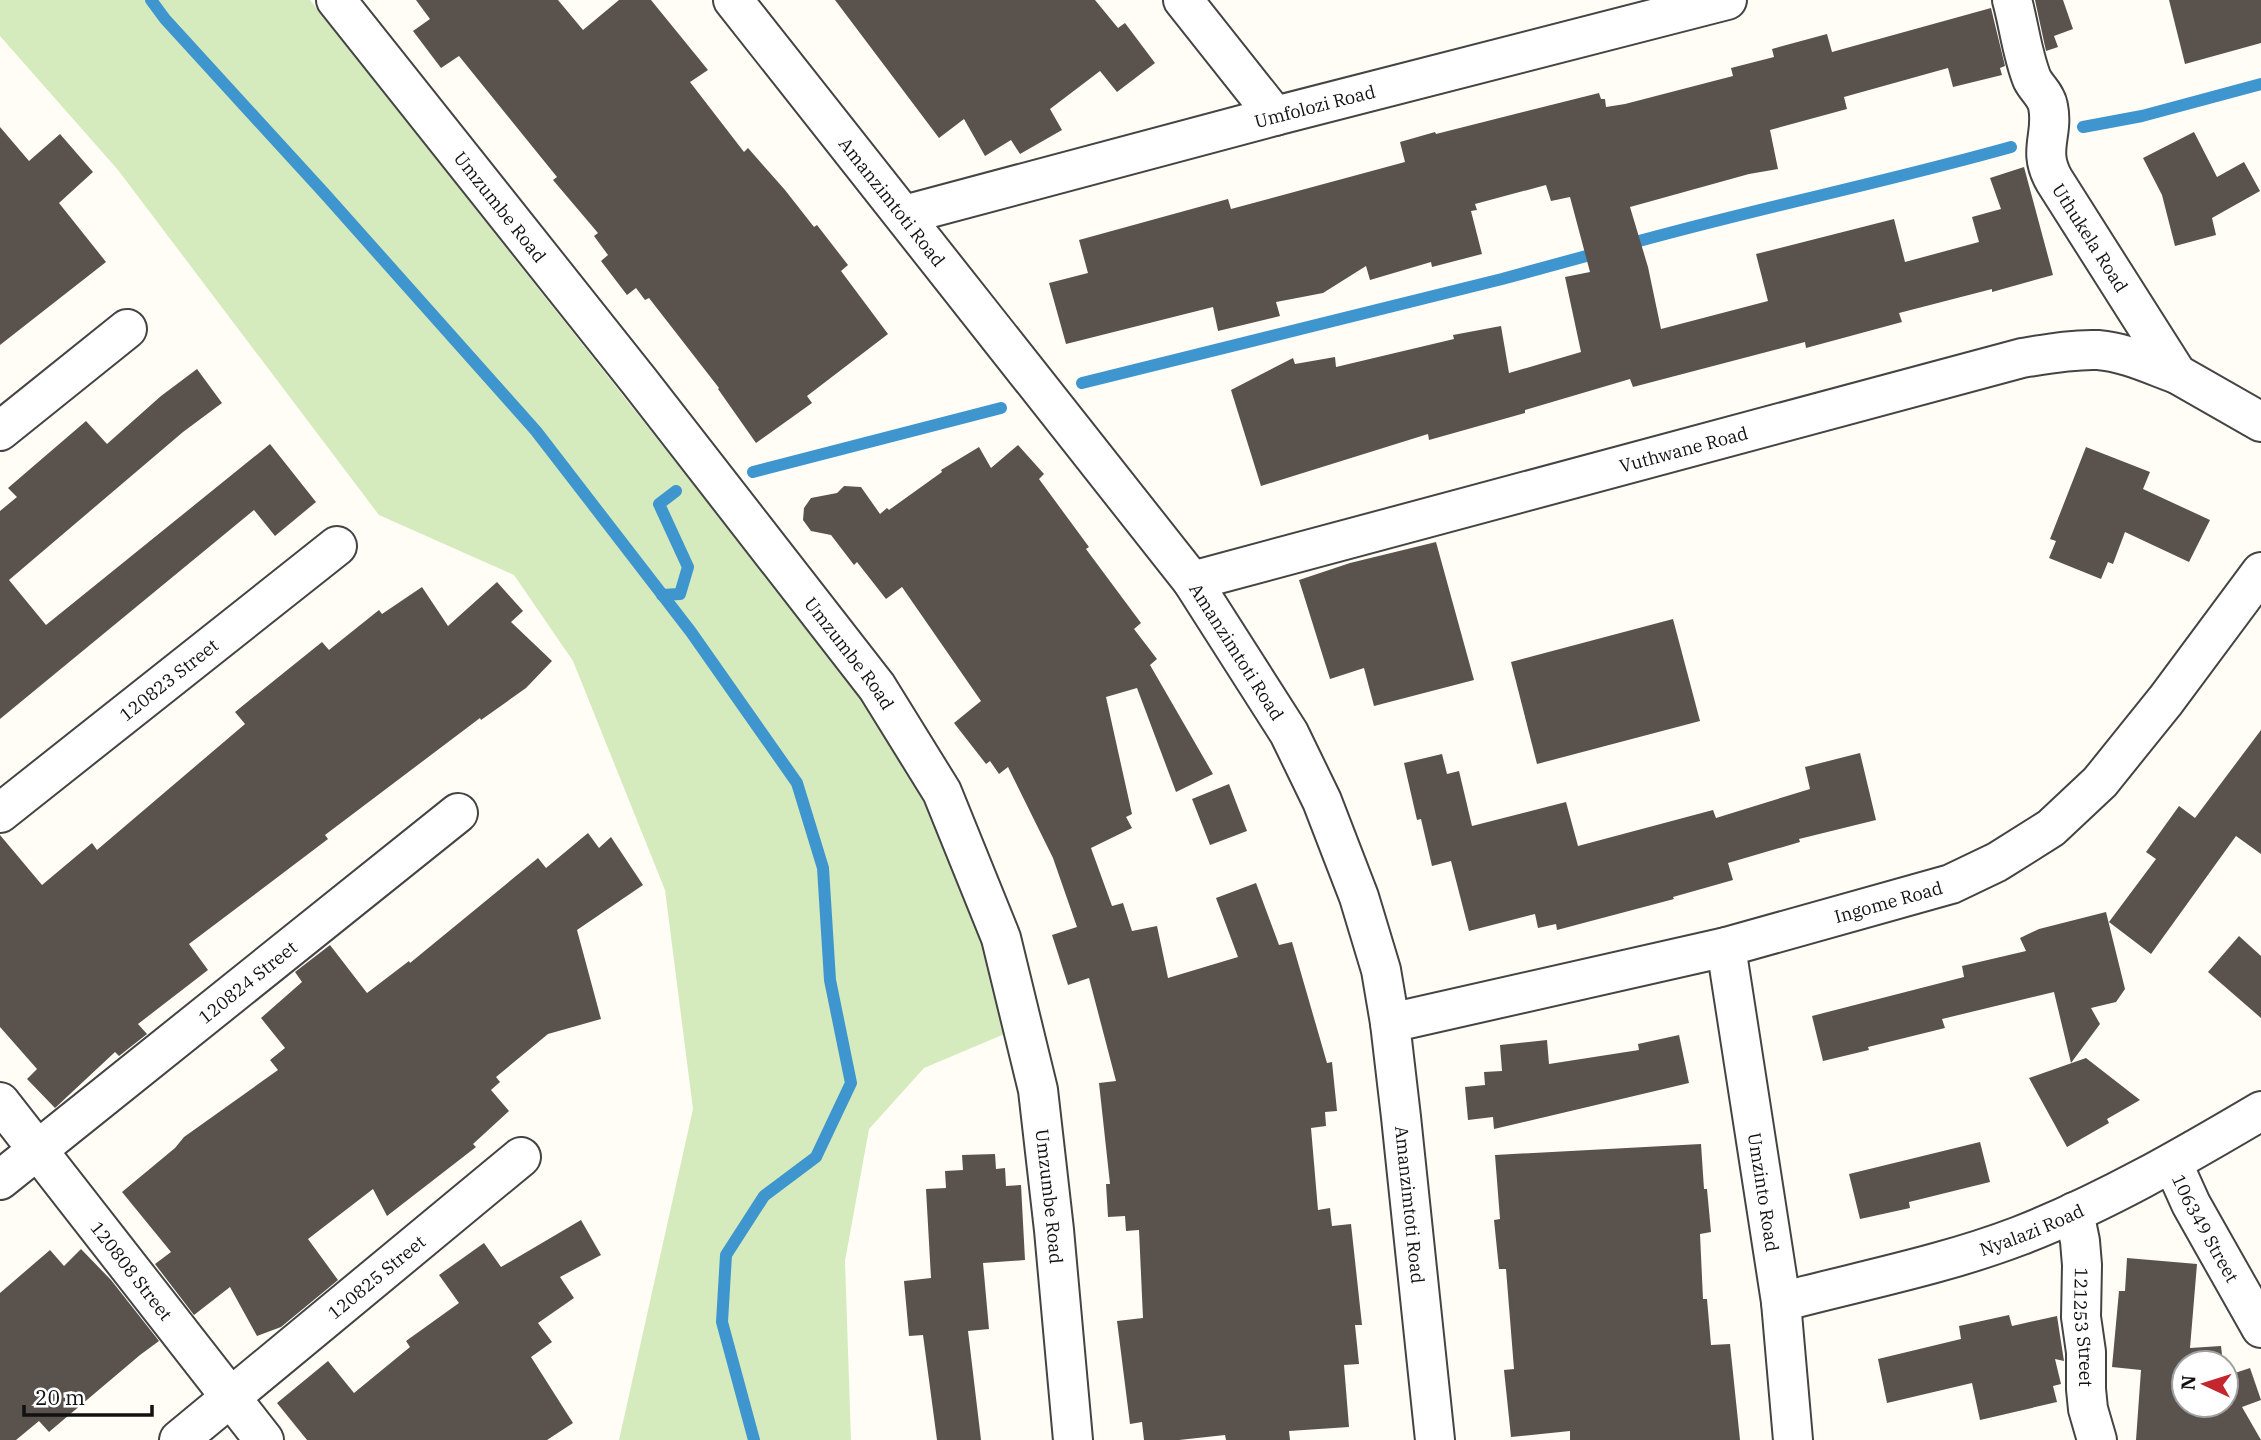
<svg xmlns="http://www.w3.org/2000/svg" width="2261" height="1440" font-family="'IBM Plex Serif',serif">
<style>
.green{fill:#d5ebbd}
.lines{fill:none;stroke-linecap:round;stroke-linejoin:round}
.stream{stroke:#3f96cf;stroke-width:12}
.building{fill:#5a524d}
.minor-casing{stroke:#444;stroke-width:42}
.minor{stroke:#fff;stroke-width:38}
.labels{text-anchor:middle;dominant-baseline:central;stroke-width:7;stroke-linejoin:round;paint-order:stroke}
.street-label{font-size:18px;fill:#111;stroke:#fff}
</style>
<rect width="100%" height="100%" fill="#fffdf5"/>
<path class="green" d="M 0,0 L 310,0 L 889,732 L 953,863 L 1014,1030 L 924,1068 L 869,1129 L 845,1261 L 851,1440 L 619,1440 L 693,1109 L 665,890 L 573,661 L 514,575 L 379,515 L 118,170 L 0,36 Z"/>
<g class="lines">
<g class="stream">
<path d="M 151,0 L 165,19 L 325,194 L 536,431 L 691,632 L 797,783 L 823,868 L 830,980 L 851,1083 L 816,1157 L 764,1196 L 726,1255 L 722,1322 L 754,1440"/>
<path d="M 2083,127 L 2142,116 L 2261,84"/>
<path d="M 1625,245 C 1753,209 1883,183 2011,147"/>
<path d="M 1082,383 L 1502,279 L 1601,252"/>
<path d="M 753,472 L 1001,408"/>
<path d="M 662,595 L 680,594 L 688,567 L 659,504 L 676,491"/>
</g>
</g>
<g class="building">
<path d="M 416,0 L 558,0 L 583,30 L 619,0 L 651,0 L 708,70 L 690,82 L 744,152 L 748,148 L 785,190 L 814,227 L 817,225 L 848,265 L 841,271 L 888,334 L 807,396 L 812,403 L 756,443 L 718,389 L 719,388 L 649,298 L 645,300 L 636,288 L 627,295 L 601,261 L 608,255 L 594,236 L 598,233 L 553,180 L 557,177 L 459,56 L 441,68 L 413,31 L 430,19 Z"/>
<path d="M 835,0 L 1095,0 L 1118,28 L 1125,23 L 1155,63 L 1117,92 L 1100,71 L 1050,109 L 1062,130 L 1020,154 L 1011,140 L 985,156 L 964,119 L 939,138 Z"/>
<path d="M 2035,0 L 2063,0 L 2073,29 L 2054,36 L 2058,47 L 2046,51 Z"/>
<path d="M 2169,0 L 2261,0 L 2261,43 L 2185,64 Z"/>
<path d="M 1991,8 L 2005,66 L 2000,68 L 2002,75 L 1953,87 L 1948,68 L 1844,97 L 1847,109 L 1770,130 L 1778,169 L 1749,174 L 1630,207 L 1648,267 L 1661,329 L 1768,301 L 1756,254 L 1894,219 L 1905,262 L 1979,242 L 1972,217 L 2001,209 L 1990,178 L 2024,167 L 2053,275 L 1992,292 L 1992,289 L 1899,313 L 1902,322 L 1806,348 L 1805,342 L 1633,387 L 1630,379 L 1525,410 L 1525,413 L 1429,440 L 1428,434 L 1261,486 L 1231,390 L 1293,358 L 1295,364 L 1335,357 L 1336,367 L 1454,339 L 1453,335 L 1501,326 L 1509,373 L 1581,352 L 1565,277 L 1590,272 L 1570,197 L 1551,201 L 1546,185 L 1475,204 L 1477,210 L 1471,211 L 1482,254 L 1432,267 L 1431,262 L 1370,280 L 1366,266 L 1323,293 L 1276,302 L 1280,316 L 1218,331 L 1213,307 L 1066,344 L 1049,283 L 1088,273 L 1079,240 L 1228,199 L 1231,209 L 1405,162 L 1400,142 L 1435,132 L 1436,134 L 1599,93 L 1601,99 L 1605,99 L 1606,107 L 1625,104 L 1733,76 L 1731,68 L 1774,57 L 1772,49 L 1827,34 L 1832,52 Z"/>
<path d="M 0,127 L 29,161 L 60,134 L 93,172 L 59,203 L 106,262 L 0,345 Z"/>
<path d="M 2194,132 L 2217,177 L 2244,162 L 2260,191 L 2212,218 L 2216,235 L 2175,246 L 2162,195 L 2143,158 Z"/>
<path d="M 197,369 L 222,403 L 183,432 L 9,580 L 46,625 L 270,444 L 316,502 L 275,536 L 254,510 L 0,719 L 0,511 L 17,497 L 8,488 L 86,421 L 107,444 L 161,396 Z"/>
<path d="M 1018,445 L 1044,474 L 1039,479 L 1089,547 L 1086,549 L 1141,623 L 1134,629 L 1157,659 L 1150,665 L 1213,774 L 1176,792 L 1137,688 L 1106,697 L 1132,814 L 1126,817 L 1132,828 L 1091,848 L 1112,906 L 1123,903 L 1132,931 L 1157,926 L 1168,978 L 1238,957 L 1216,898 L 1256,883 L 1279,945 L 1292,942 L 1327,1063 L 1332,1062 L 1337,1111 L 1325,1112 L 1326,1126 L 1311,1128 L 1318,1210 L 1330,1208 L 1332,1226 L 1351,1224 L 1362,1325 L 1355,1325 L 1359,1364 L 1344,1365 L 1349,1427 L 1289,1431 L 1290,1440 L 1226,1440 L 1225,1435 L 1179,1440 L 1144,1440 L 1142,1422 L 1130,1424 L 1117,1321 L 1143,1318 L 1139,1230 L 1126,1231 L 1125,1216 L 1108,1217 L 1106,1184 L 1110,1184 L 1099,1083 L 1116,1081 L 1089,978 L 1068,985 L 1052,935 L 1077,927 L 1053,858 L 1008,767 L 999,774 L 990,761 L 986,764 L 954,723 L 981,701 L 902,587 L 886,599 L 857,562 L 854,565 L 831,535 L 811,531 L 803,520 L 804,508 L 811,498 L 837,493 L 844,486 L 861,487 L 880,514 L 887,508 L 889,510 L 942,472 L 941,470 L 979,447 L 991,468 Z"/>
<path d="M 2086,447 L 2150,472 L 2143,489 L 2210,520 L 2189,562 L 2125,532 L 2113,564 L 2108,562 L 2101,579 L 2049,558 L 2056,541 L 2050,539 Z"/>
<path d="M 1436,542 L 1474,680 L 1374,706 L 1364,668 L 1330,679 L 1299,580 L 1350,563 Z"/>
<path d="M 497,582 L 523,611 L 511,622 L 552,661 L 526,688 L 481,720 L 480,718 L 325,835 L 328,839 L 189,944 L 208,970 L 138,1024 L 147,1034 L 119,1056 L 115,1052 L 55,1108 L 27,1079 L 37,1069 L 0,1027 L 0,835 L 42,885 L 92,843 L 97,850 L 245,724 L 235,712 L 322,642 L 329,650 L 379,610 L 382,614 L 422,587 L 448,626 Z"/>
<path d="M 1673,619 L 1700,721 L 1537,764 L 1511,662 Z"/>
<path d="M 2261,730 L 2261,854 L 2236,836 L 2151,954 L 2109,922 L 2156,859 L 2146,852 L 2179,806 L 2195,818 Z"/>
<path d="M 1860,753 L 1876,820 L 1799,839 L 1800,842 L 1728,863 L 1733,880 L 1673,897 L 1674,899 L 1557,930 L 1556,924 L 1538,928 L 1535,914 L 1469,931 L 1451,861 L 1432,866 L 1421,819 L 1417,820 L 1404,763 L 1442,754 L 1447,774 L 1459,771 L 1472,826 L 1566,802 L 1578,846 L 1713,810 L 1716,818 L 1810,789 L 1805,767 Z"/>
<path d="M 1229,784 L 1247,831 L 1210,845 L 1192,799 Z"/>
<path d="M 588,833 L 599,848 L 611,837 L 643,885 L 577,930 L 601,1019 L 548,1034 L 496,1077 L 500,1082 L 491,1090 L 509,1111 L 473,1144 L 476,1147 L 387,1216 L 373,1189 L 308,1239 L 338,1280 L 281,1327 L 257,1336 L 230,1287 L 194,1315 L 155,1264 L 171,1252 L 122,1192 L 175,1148 L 184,1137 L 278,1070 L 270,1060 L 285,1048 L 261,1018 L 302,982 L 295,972 L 330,945 L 367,993 L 409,961 L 410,963 L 538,858 L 546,868 Z"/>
<path d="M 2106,912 L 2125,989 L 2116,1002 L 2091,1008 L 2100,1024 L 2071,1063 L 2054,992 L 1942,1019 L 1945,1028 L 1868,1047 L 1869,1050 L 1823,1061 L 1812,1016 L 1964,977 L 1962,966 L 2026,951 L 2020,938 L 2039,929 Z"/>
<path d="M 2239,936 L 2261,956 L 2261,1018 L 2208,972 Z"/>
<path d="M 1679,1035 L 1689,1083 L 1494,1129 L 1493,1117 L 1468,1120 L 1465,1087 L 1485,1085 L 1484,1072 L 1502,1071 L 1500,1045 L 1547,1040 L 1549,1064 L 1639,1050 L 1638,1044 Z"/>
<path d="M 2086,1058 L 2140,1100 L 2107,1119 L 2109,1123 L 2067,1147 L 2029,1078 Z"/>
<path d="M 1980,1142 L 1990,1182 L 1909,1202 L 1910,1208 L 1860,1219 L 1849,1174 Z"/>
<path d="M 1701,1144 L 1704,1189 L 1707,1189 L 1711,1232 L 1700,1234 L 1703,1299 L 1707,1299 L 1711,1345 L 1730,1344 L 1740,1440 L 1570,1440 L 1570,1431 L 1511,1437 L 1504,1370 L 1514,1369 L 1506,1269 L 1499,1269 L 1494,1220 L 1500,1219 L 1495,1155 Z"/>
<path d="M 995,1154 L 996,1169 L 1005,1168 L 1006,1186 L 1021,1185 L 1025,1260 L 983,1263 L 989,1329 L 968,1331 L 981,1440 L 937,1440 L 923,1335 L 909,1336 L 904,1281 L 931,1278 L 926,1189 L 946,1188 L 945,1171 L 963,1170 L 962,1155 Z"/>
<path d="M 581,1220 L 601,1255 L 560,1277 L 574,1298 L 538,1323 L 552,1342 L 531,1357 L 573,1423 L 547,1440 L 307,1440 L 277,1403 L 328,1361 L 354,1393 L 410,1347 L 406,1341 L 459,1303 L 439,1275 L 484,1243 L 501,1267 Z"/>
<path d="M 81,1249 L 111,1280 L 159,1341 L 140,1355 L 49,1432 L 39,1421 L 16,1440 L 0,1440 L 0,1293 L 50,1250 L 64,1266 Z"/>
<path d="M 2127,1258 L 2197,1264 L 2190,1348 L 2221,1346 L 2223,1363 L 2184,1363 L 2184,1405 L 2226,1405 L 2226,1376 L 2250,1368 L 2261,1400 L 2242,1407 L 2261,1440 L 2136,1440 L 2141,1370 L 2112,1367 L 2119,1291 L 2125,1291 Z"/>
<path d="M 2009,1315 L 2012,1326 L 2057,1316 L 2064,1361 L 2055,1359 L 2061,1384 L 2053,1386 L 2057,1402 L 1980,1420 L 1972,1383 L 1887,1403 L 1878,1359 L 1961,1339 L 1959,1326 Z"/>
</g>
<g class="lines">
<defs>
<g id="minor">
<path id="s1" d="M 336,0 L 639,381 L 877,687 L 942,792 L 1001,938 L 1038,1090 L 1054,1230 L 1073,1440"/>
<path id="s2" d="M 733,0 L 1192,581 L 1289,733 L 1322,801 L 1359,897 L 1381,970 L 1390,1023 L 1401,1117 L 1435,1440"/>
<path d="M 1183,0 L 1275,116"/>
<path id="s3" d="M 2012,0 C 2019,25 2022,54 2032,79 C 2037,89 2046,95 2048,106 C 2054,135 2037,150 2054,180 L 2177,374 L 2261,422"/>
<path id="s4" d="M 904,215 L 1275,116 L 1727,0"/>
<path d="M 0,431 L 127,329"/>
<path id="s5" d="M 1192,581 L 2022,358 C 2047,354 2073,349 2098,350 C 2125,352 2152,365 2177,374"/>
<path id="s6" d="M 0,813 L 337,546"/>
<path id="s7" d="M 1726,947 L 1781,1302 L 1793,1440"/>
<path id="s8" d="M 1390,1023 L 1726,947 L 1951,884 L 1997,862 L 2051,828 L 2100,782 L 2166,700 L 2261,572"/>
<path id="s9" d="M 0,1102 L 264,1440"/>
<path id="s10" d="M 2173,1164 L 2191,1204 L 2261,1328"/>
<path id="s11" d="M 0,1180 L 458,813"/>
<path id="s12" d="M 2074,1212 L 2080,1241 L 2082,1265 L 2081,1317 L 2086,1352 L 2086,1389 L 2088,1409 L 2097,1440"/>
<path id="s13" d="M 1781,1302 C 1860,1281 1943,1265 2019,1236 C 2104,1203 2183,1157 2261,1111"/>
<path id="s14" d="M 179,1440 L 521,1157"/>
</g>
</defs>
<use href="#minor" class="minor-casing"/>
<use href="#minor" class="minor"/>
</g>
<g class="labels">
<g class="street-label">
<text stroke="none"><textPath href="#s4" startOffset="425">Umfolozi Road</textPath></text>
<text stroke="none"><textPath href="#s2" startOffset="257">Amanzimtoti Road</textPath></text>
<text stroke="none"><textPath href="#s1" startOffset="264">Umzumbe Road</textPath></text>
<text stroke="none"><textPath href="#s3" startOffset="257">Uthukela Road</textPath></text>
<text stroke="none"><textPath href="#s5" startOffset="509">Vuthwane Road</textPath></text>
<text stroke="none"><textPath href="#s2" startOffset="824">Amanzimtoti Road</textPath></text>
<text stroke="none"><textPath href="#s1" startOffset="831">Umzumbe Road</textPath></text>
<text stroke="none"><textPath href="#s6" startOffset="215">120823 Street</textPath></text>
<text stroke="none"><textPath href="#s8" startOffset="513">Ingome Road</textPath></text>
<text stroke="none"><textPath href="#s11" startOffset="317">120824 Street</textPath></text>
<text stroke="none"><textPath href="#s7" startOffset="248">Umzinto Road</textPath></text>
<text stroke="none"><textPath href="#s1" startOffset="1419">Umzumbe Road</textPath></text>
<text stroke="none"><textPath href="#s2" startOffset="1412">Amanzimtoti Road</textPath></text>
<text stroke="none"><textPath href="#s13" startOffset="261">Nyalazi Road</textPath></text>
<text stroke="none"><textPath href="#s10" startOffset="72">106349 Street</textPath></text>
<text stroke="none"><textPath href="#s9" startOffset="214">120808 Street</textPath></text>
<text stroke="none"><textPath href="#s14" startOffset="256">120825 Street</textPath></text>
<text stroke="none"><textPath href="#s12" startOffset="116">121253 Street</textPath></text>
</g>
</g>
<g transform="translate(2205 1384) rotate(274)"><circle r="33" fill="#ffffff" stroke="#a0a0a0" stroke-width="2"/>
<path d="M0-5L12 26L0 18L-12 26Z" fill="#c4262e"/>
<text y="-10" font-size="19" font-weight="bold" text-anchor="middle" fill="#111111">N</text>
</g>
<path d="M24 1405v10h128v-10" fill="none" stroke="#111111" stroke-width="3.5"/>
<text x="35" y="1405" font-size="21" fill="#111111" stroke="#ffffff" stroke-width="5" paint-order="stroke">20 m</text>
</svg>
